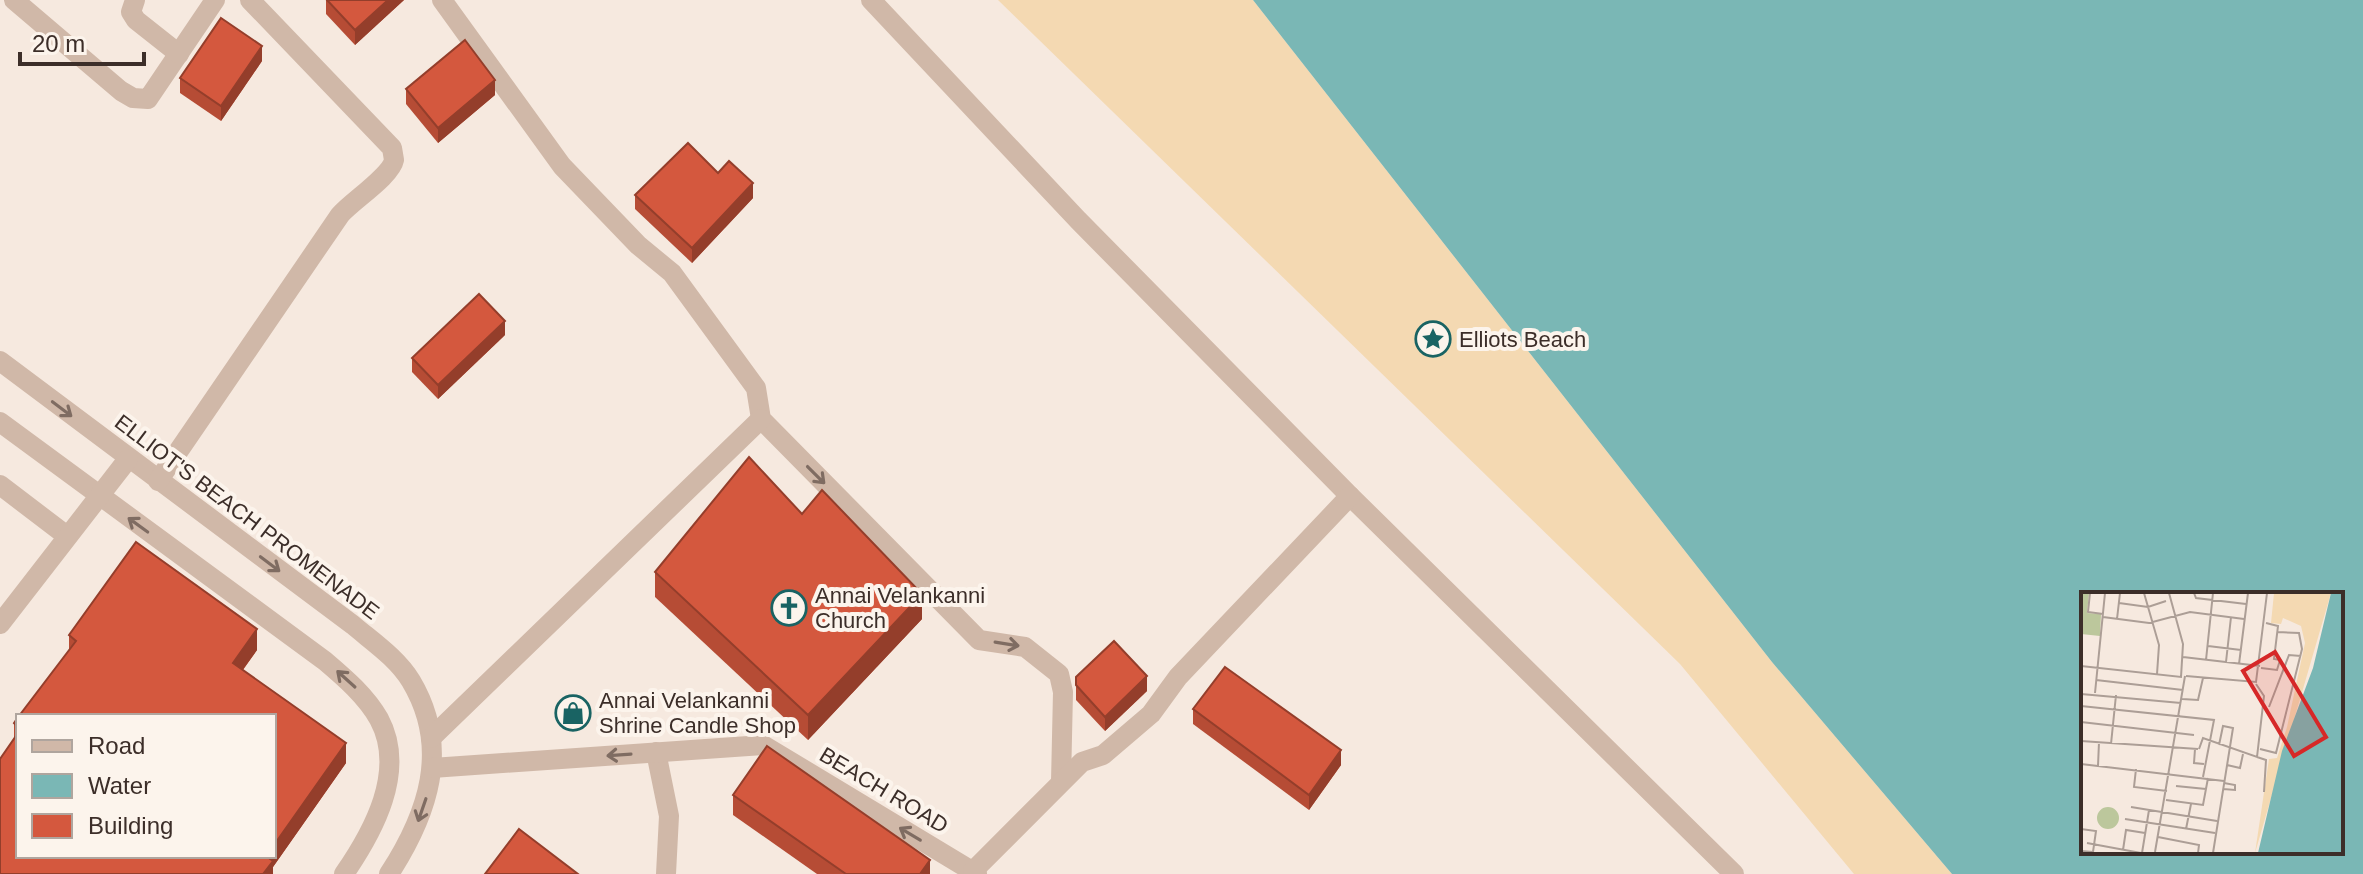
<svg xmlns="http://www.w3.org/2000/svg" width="2363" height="874" font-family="Arial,sans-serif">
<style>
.sand{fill:#f4d9b2}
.water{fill:#7ab7b5;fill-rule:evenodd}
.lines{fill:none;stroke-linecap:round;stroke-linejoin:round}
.minor{stroke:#d0b8a8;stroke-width:20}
.wall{fill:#b64c35}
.shaded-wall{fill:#943e2b}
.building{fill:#d4583e;stroke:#943e2b;stroke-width:2}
.oneway{stroke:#7f6c62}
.labels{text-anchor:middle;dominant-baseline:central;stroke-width:8;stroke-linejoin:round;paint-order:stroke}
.poi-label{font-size:22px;fill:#3c2e29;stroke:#fcf4ec;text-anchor:start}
.street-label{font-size:22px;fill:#3c2e29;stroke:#fcf4ec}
.inset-road{fill:none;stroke:#ac9e96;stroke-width:2}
.view{fill:#d62828;fill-opacity:0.15;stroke:#d62828;stroke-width:4}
.inset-edge{fill:none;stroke:#3c2e29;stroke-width:4}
</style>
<rect width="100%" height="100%" fill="#f6e9df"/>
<path class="sand" d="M 998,0 L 1253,0 L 1772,662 L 1952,874 L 1854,874 L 1680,664 Z"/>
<path class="water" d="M 1253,0 L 2363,0 L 2363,874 L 1952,874 L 1772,662 ZM 2083,594 L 2341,594 L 2341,852 L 2083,852 Z"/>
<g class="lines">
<g class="minor">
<path d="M 14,0 L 121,91 L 133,98 L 148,99 L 215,0"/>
<path d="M 135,0 L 131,12 L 136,20 L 179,54"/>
<path d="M 442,0 L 562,166 L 638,245 L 672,273 L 756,388 L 761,419 L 979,640 L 1025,647 L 1059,674 L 1063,692 L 1061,782"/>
<path d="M 871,0 L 1078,220 L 1350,496 L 1734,874"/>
<path d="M 0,361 L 353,625 C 373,642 397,658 411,681 C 451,748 428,814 389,874"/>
<path d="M 0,422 L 325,661 C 345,678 366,696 379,719 C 407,771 373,832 344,874"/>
<path d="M 158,481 L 340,215 C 352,201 391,176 394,160 C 394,160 392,148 392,148 L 250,0"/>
<path d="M 0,485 L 67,536"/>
<path d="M 0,624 L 128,459"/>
<path d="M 431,738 L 761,419"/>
<path d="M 656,752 L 669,816 L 666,874"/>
<path d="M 432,768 L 763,745 L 977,874"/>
<path d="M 973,871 L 1082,762 L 1103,755 L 1151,714 L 1178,677 L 1350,496"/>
</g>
</g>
<g class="wall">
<path d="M 326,0 L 404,0 L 355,45 L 326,14 Z"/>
<path d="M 262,61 L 221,121 L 180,93 L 180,78 Z"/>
<path d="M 406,89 L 495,95 L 438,143 L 406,104 Z"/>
<path d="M 718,173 L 753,198 L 692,263 L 635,209 L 635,195 Z"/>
<path d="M 505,335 L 438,399 L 412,372 L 412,358 Z"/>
<path d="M 802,514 L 922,619 L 808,740 L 655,597 L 655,572 Z"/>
<path d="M 136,542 L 257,629 L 257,650 L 243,670 L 346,743 L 346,763 L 273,867 L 273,874 L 0,874 L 0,759 L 14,740 L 14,723 L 18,717 L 18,856 L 274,856 L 274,716 L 19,716 L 69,651 L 69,635 Z"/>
<path d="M 1076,677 L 1147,691 L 1105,731 L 1076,700 Z"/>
<path d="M 1193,709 L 1341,765 L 1309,810 L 1193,724 Z"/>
<path d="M 733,795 L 930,874 L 817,874 L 733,815 Z"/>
</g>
<g class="shaded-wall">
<path d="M 388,0 L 404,0 L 355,45 L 355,30 Z"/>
<path d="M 262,46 L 262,61 L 221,121 L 221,106 Z"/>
<path d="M 495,80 L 495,95 L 438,143 L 438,128 Z"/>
<path d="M 753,183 L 753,198 L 692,263 L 692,248 Z"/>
<path d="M 505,321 L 505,335 L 438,399 L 438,385 Z"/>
<path d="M 922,594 L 922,619 L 808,740 L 808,715 Z"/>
<path d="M 257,629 L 257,650 L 233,683 L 233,663 Z"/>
<path d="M 1147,676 L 1147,691 L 1105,731 L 1105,717 Z"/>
<path d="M 346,743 L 346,763 L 273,867 L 273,874 L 263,874 L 266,856 L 274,856 L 274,845 Z"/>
<path d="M 1341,750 L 1341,765 L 1309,810 L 1309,795 Z"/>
<path d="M 930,860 L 930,874 L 920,874 Z"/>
</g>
<g class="building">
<path d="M 327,0 L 388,0 L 355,30 Z"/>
<path d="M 221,18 L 262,46 L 221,106 L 180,78 Z"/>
<path d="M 465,40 L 495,80 L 438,128 L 406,89 Z"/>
<path d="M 688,143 L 718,173 L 729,161 L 753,183 L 692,248 L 635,195 Z"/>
<path d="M 479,294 L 505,321 L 438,385 L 412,358 Z"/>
<path d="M 749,457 L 802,514 L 822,490 L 922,594 L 808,715 L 655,572 Z"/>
<path d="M 136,542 L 257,629 L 233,663 L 346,743 L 274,845 L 274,716 L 19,716 L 76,641 L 69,635 Z"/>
<path d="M 1114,641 L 1147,676 L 1105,717 L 1076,685 L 1076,677 Z"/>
<path d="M 1225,667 L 1341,750 L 1309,795 L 1193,709 Z"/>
<path d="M 18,717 L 18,727 L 14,723 Z"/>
<path d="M 18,733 L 18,856 L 266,856 L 273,861 L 263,874 L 0,874 L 0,759 Z"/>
<path d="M 767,746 L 930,860 L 920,874 L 846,874 L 733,795 Z"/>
<path d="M 519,829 L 578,874 L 485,874 Z"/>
</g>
<defs><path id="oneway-shaft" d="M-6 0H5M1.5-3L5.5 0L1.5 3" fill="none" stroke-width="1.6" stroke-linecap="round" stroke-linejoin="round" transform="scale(2)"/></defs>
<g class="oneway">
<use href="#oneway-shaft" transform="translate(62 409) rotate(37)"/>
<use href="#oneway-shaft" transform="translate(816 475) rotate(45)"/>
<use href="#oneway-shaft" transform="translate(138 525) rotate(-144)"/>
<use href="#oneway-shaft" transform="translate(270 564) rotate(37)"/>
<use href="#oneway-shaft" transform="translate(1007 644) rotate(9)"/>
<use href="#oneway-shaft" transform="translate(346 679) rotate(-138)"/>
<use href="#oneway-shaft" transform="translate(619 755) rotate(176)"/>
<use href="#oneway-shaft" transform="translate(422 810) rotate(109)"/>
<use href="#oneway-shaft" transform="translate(910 834) rotate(-149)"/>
</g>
<defs>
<symbol id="sight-ring" viewBox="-11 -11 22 22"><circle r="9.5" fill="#fcf4ec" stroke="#196363" stroke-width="1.5"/><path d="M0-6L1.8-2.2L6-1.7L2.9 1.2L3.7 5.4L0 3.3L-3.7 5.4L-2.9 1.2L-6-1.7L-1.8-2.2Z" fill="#196363"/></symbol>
<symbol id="church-ring" viewBox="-11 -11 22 22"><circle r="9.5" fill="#fcf4ec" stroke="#196363" stroke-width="1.5"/><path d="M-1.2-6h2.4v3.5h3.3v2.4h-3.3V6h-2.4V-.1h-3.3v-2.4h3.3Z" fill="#196363"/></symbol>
<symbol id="shop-ring" viewBox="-11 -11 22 22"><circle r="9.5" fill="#fcf4ec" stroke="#196363" stroke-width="1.5"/><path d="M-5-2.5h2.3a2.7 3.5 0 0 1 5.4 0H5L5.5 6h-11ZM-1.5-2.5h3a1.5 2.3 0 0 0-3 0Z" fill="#196363"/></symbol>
</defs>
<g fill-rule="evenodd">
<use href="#sight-ring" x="1413" y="319" width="40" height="40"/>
<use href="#church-ring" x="769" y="588" width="40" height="40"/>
<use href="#shop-ring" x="553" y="693" width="40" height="40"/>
</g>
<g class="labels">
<g class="poi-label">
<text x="1459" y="339">Elliots Beach</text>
<text x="815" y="595">Annai Velankanni<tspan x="815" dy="25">Church</tspan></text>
<text x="599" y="700">Annai Velankanni<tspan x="599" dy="25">Shrine Candle Shop</tspan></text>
</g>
<g class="street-label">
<text transform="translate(247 517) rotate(37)">ELLIOT'S BEACH PROMENADE</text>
<text transform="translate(884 790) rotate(31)">BEACH ROAD</text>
</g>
</g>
<g transform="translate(2081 592)">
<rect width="262" height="262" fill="#f6e9df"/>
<path d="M 0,1 L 8,1 L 6,21 L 20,22 L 19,44 L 0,42 ZM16 226a11 11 0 1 1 22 0a11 11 0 1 1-22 0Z" fill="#bcc79c"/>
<path d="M 193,1 L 250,1 L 174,261 L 188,167 L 196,166 L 206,135 L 224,51 L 220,34 L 202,26 L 200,32 L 190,31 Z" fill="#f4d9b2"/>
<path d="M 250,1 L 262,1 L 262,261 L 177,261 L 201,159 L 232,76 Z" fill="#7ab7b5"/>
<path class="inset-road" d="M 9,1 L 7,20 L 22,22M 63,1 L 78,53 L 76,82M 113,1 L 115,6 L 165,12M 38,11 L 67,15 L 85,9M 22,25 L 68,31 L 109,20 L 163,27M 36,27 L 39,1M 127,54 L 160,58M 102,65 L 179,74M 125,68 L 132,1M 145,70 L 150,25M 158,72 L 167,1M 0,74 L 100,85 L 102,52 L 88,1M 180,76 L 196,78 L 199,68 L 193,67 L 197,34 L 185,31M 105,84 L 175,90 L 186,1M 15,88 L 102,98M 14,101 L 24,1M 0,102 L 100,111M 101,107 L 117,108 L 122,86M 0,114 L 133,128 L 122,185M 188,115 L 208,63 L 220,64M 0,130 L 113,143M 0,149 L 117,157M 30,152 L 35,103M 114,157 L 113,171 L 123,172M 118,157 L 122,146 L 176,165 L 183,104 L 175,92M 179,157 L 195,161 L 221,57 L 218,41 L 197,40M 176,165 L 185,168 L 183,200M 0,172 L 143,189M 146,173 L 159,176 L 162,162M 17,174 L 18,150M 55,177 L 53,195 L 86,199M 95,194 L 125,197M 142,197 L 154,198 L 154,193 L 143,191M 85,208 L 122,213 L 127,186M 50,215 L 136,229M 44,227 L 134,241M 0,237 L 15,239 L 12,260 L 0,259M 105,237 L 110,212M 77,245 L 118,253 L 117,261M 6,251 L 60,261M 42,258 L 45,238 L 64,241M 74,260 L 104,84M 61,261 L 68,218M 132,261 L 152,136 L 142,134 L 138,153"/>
<path class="view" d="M 194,60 L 245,145 L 213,164 L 162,79 Z"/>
<rect width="262" height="262" class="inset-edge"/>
</g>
<rect x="16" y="714" width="260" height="144" fill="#fcf4ec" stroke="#afa59e" stroke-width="2"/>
<rect x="32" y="740" width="40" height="12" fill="#d0b8a8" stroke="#afa59e" stroke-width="2"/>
<text x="88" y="754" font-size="24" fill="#3c2e29">Road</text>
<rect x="32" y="774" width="40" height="24" fill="#7ab7b5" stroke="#afa59e" stroke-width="2"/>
<text x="88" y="794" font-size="24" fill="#3c2e29">Water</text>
<rect x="32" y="814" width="40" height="24" fill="#d4583e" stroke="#afa59e" stroke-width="2"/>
<text x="88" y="834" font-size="24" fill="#3c2e29">Building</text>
<path d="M20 52v12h124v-12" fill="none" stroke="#3c2e29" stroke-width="4"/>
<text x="32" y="52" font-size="24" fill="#3c2e29" stroke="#fcf4ec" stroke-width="6" paint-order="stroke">20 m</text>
</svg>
